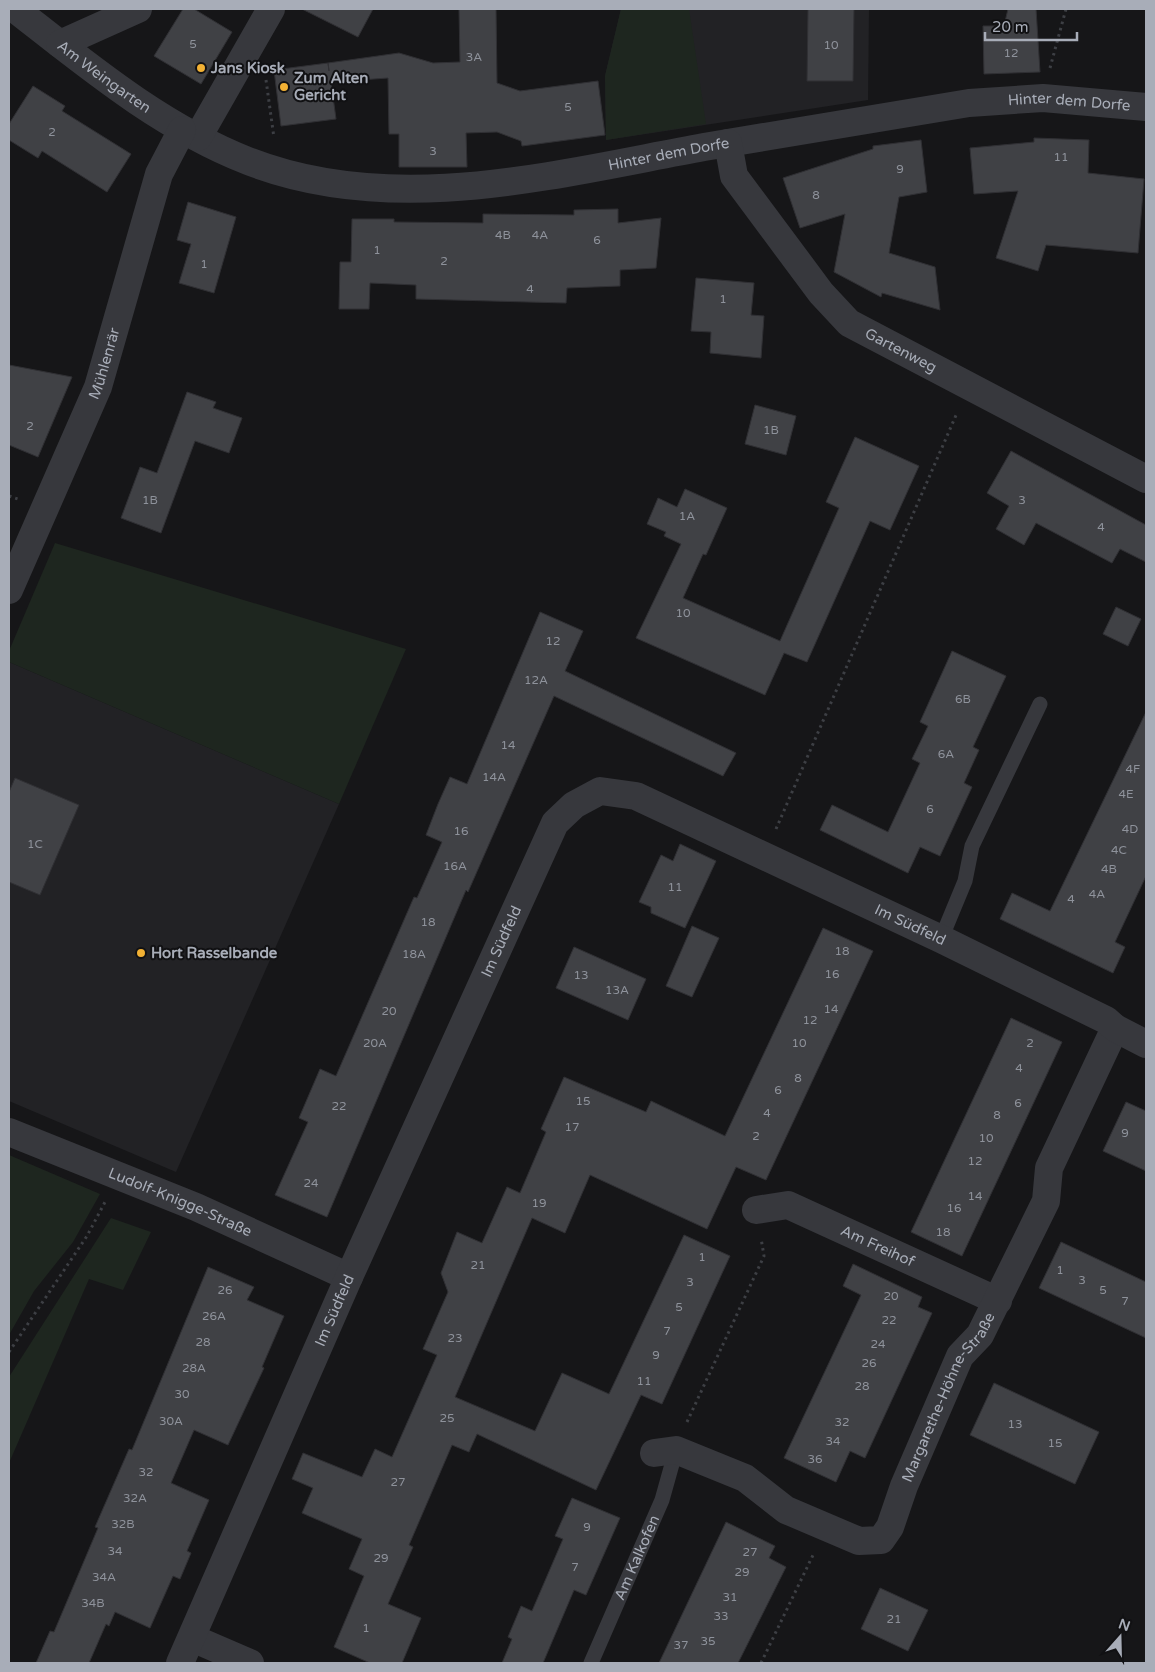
<svg xmlns="http://www.w3.org/2000/svg" width="1155" height="1672" font-family="'Varela Round',sans-serif">
<style>
.built{fill:#222225}
.green{fill:#1e261f}
.building{fill:#404145;stroke:#303034}
.lines{fill:none;stroke-linecap:round;stroke-linejoin:round}
.path{stroke:#3d3f44;stroke-width:3;stroke-dasharray:2.5 4;stroke-linecap:butt}
.lane{stroke:#37383d;stroke-width:15}
.street{stroke:#37383d;stroke-width:28}
.poi-dot{fill:#f2b134;stroke:#111113;stroke-width:2}
.labels{text-anchor:middle;dominant-baseline:central;stroke-width:4;stroke-linejoin:round;paint-order:stroke}
.number-label{font-size:12px;fill:#8e929b}
.poi-label{font-size:15px;font-weight:bold;fill:#a8adb8;stroke:#111113;text-anchor:start}
.street-label{font-size:15px;fill:#a8adb8;stroke:#111113}
</style>
<rect width="100%" height="100%" fill="#161618"/>
<g class="built">
<path d="M 621,9 L 869,9 L 868,100 L 606,140 L 605,76 Z"/>
<path d="M 9,662 L 339,804 L 176,1172 L 9,1101 Z"/>
</g>
<g class="green">
<path d="M 621,9 L 689,9 L 706,124 L 606,140 L 605,76 Z"/>
<path d="M 55,543 L 406,649 L 339,804 L 9,662 L 9,651 Z"/>
<path d="M 9,1155 L 100,1194 L 73,1242 L 34,1291 L 9,1335 Z"/>
<path d="M 111,1218 L 151,1232 L 123,1290 L 89,1279 L 9,1463 L 9,1377 Z"/>
</g>
<g class="building">
<path d="M 183,9 L 194,9 L 232,32 L 201,84 L 154,56 Z"/>
<path d="M 302,9 L 373,9 L 358,37 Z"/>
<path d="M 459,9 L 496,9 L 497,83 L 520,91 L 598,81 L 605,135 L 522,146 L 521,141 L 497,132 L 466,133 L 467,167 L 399,167 L 399,134 L 389,134 L 388,78 L 331,82 L 336,119 L 281,126 L 274,70 L 328,63 L 329,71 L 328,63 L 399,53 L 433,63 L 460,62 Z"/>
<path d="M 808,9 L 854,9 L 853,81 L 807,81 Z"/>
<path d="M 1008,9 L 1036,9 L 1040,72 L 984,74 L 983,26 L 1004,26 Z"/>
<path d="M 33,86 L 65,106 L 62,111 L 131,154 L 107,192 L 42,151 L 38,158 L 9,140 L 9,124 Z"/>
<path d="M 1034,138 L 1089,140 L 1088,173 L 1144,179 L 1138,253 L 1046,245 L 1038,271 L 996,258 L 1018,191 L 974,194 L 970,148 L 1034,142 Z"/>
<path d="M 921,140 L 927,192 L 899,197 L 889,253 L 935,267 L 940,310 L 882,293 L 881,297 L 834,272 L 845,214 L 800,228 L 783,178 L 873,149 L 873,146 Z"/>
<path d="M 188,202 L 236,217 L 214,293 L 179,283 L 191,244 L 177,240 Z"/>
<path d="M 618,209 L 618,223 L 661,218 L 656,268 L 620,270 L 620,286 L 567,288 L 566,303 L 416,299 L 416,285 L 370,283 L 369,309 L 339,309 L 340,262 L 351,262 L 352,219 L 394,219 L 394,222 L 483,223 L 483,214 L 574,215 L 574,210 Z"/>
<path d="M 696,278 L 754,283 L 751,315 L 764,316 L 761,358 L 710,353 L 711,332 L 691,331 Z"/>
<path d="M 9,365 L 72,377 L 38,457 L 9,445 Z"/>
<path d="M 187,392 L 216,402 L 213,408 L 242,418 L 229,453 L 195,441 L 161,533 L 121,518 L 140,467 L 157,473 Z"/>
<path d="M 755,405 L 796,416 L 786,455 L 745,444 Z"/>
<path d="M 855,437 L 919,466 L 890,530 L 870,521 L 807,662 L 784,653 L 765,695 L 636,638 L 681,544 L 664,536 L 666,532 L 647,524 L 658,498 L 677,507 L 685,489 L 727,508 L 706,555 L 703,554 L 683,598 L 780,641 L 839,508 L 826,502 Z"/>
<path d="M 1011,451 L 1146,525 L 1146,562 L 1120,549 L 1112,563 L 1036,523 L 1024,545 L 996,529 L 1009,506 L 987,493 Z"/>
<path d="M 1116,607 L 1141,619 L 1128,646 L 1103,634 Z"/>
<path d="M 540,612 L 583,631 L 565,671 L 736,753 L 723,776 L 554,696 L 468,892 L 466,890 L 327,1217 L 275,1195 L 308,1122 L 299,1118 L 320,1069 L 336,1076 L 414,897 L 417,898 L 442,842 L 426,835 L 438,804 L 450,777 L 467,784 Z"/>
<path d="M 952,651 L 1006,676 L 973,747 L 979,750 L 964,783 L 972,787 L 940,856 L 920,847 L 908,873 L 820,830 L 832,805 L 888,832 L 920,763 L 912,759 L 928,726 L 920,722 Z"/>
<path d="M 1146,712 L 1146,876 L 1115,942 L 1125,947 L 1113,973 L 1000,919 L 1012,893 L 1050,911 Z"/>
<path d="M 15,778 L 79,805 L 40,895 L 9,882 L 9,792 Z"/>
<path d="M 680,844 L 716,861 L 685,928 L 651,913 L 651,907 L 639,902 L 661,855 L 673,861 Z"/>
<path d="M 692,926 L 719,938 L 692,997 L 666,986 Z"/>
<path d="M 823,928 L 873,951 L 766,1180 L 736,1167 L 707,1229 L 590,1175 L 565,1233 L 532,1218 L 455,1397 L 535,1431 L 562,1373 L 609,1394 L 684,1235 L 730,1256 L 662,1404 L 641,1395 L 596,1490 L 477,1434 L 469,1452 L 452,1445 L 409,1545 L 413,1547 L 388,1604 L 421,1618 L 402,1663 L 370,1663 L 334,1647 L 364,1576 L 349,1569 L 362,1539 L 302,1513 L 313,1488 L 292,1479 L 303,1453 L 362,1477 L 375,1449 L 392,1457 L 437,1355 L 423,1349 L 448,1292 L 441,1273 L 457,1232 L 482,1243 L 507,1187 L 520,1193 L 546,1132 L 541,1129 L 564,1077 L 646,1112 L 651,1101 L 725,1136 Z"/>
<path d="M 574,947 L 646,979 L 628,1020 L 556,988 Z"/>
<path d="M 1011,1018 L 1062,1042 L 962,1256 L 911,1232 Z"/>
<path d="M 1126,1102 L 1146,1111 L 1146,1171 L 1103,1151 Z"/>
<path d="M 1061,1242 L 1146,1282 L 1146,1338 L 1039,1288 Z"/>
<path d="M 853,1264 L 922,1297 L 918,1307 L 932,1313 L 865,1458 L 850,1451 L 836,1482 L 784,1458 L 861,1295 L 843,1286 Z"/>
<path d="M 208,1267 L 254,1287 L 247,1300 L 284,1316 L 262,1367 L 264,1368 L 228,1445 L 194,1430 L 171,1483 L 209,1500 L 187,1551 L 191,1553 L 180,1579 L 173,1576 L 150,1628 L 115,1612 L 109,1626 L 106,1624 L 89,1663 L 36,1663 L 50,1631 L 54,1632 L 98,1528 L 95,1527 L 129,1449 L 132,1450 Z"/>
<path d="M 994,1383 L 1099,1432 L 1075,1484 L 970,1435 Z"/>
<path d="M 572,1498 L 620,1518 L 586,1595 L 574,1590 L 543,1663 L 502,1663 L 512,1639 L 508,1637 L 521,1606 L 532,1611 L 563,1539 L 555,1536 Z"/>
<path d="M 726,1522 L 775,1546 L 769,1558 L 786,1567 L 738,1663 L 659,1663 Z"/>
<path d="M 880,1588 L 928,1610 L 908,1651 L 861,1629 Z"/>
</g>
<g class="lines">
<g class="path">
<path d="M 1050,68 L 1066,9"/>
<path d="M 266,80 L 274,138"/>
<path d="M 9,496 L 18,499"/>
<path d="M 776,829 L 957,413"/>
<path d="M 9,1352 L 87,1236 L 105,1202"/>
<path d="M 687,1422 L 764,1256 L 761,1238"/>
<path d="M 761,1663 L 814,1553"/>
</g>
<g class="lane">
<path d="M 941,939 L 965,881 L 972,846 L 1040,704"/>
<path id="s1" d="M 591,1663 L 662,1500 L 676,1450"/>
</g>
<g class="street">
<path id="s2" d="M 15,9 C 88,66 161,127 248,161 C 394,218 556,174 704,147 C 792,132 881,118 969,103 L 1043,98 L 1146,107"/>
<path d="M 60,44 L 138,9"/>
<path d="M 198,137 L 271,9"/>
<path id="s3" d="M 728,143 L 734,176 L 821,293 L 849,323 L 1146,479"/>
<path id="s4" d="M 9,590 L 98,387 L 159,174 L 182,130"/>
<path id="s5" d="M 9,1132 L 196,1207 L 349,1277"/>
<path id="s6" d="M 756,1210 L 788,1205 L 998,1301"/>
<path id="s7" d="M 654,1453 L 676,1450 L 745,1478 L 786,1510 L 859,1541 L 881,1540 L 890,1527 L 904,1486 L 960,1356 L 980,1335 L 1046,1201 L 1049,1168 L 1115,1028"/>
<path d="M 192,1638 L 250,1663"/>
<path id="s8" d="M 180,1663 L 349,1277 L 555,823 L 574,805 L 600,791 L 636,796 L 941,939 L 1106,1020 L 1115,1028 L 1146,1044"/>
</g>
</g>
<g class="poi-dot">
<circle cx="201" cy="68" r="5"/>
<circle cx="284" cy="87" r="5"/>
<circle cx="141" cy="953" r="5"/>
</g>
<g class="labels">
<g class="number-label">
<text x="193" y="44">5</text>
<text x="831" y="45">10</text>
<text x="1011" y="53">12</text>
<text x="474" y="57">3A</text>
<text x="568" y="107">5</text>
<text x="52" y="132">2</text>
<text x="433" y="151">3</text>
<text x="1061" y="157">11</text>
<text x="900" y="169">9</text>
<text x="816" y="195">8</text>
<text x="503" y="235">4B</text>
<text x="540" y="235">4A</text>
<text x="597" y="240">6</text>
<text x="377" y="250">1</text>
<text x="444" y="261">2</text>
<text x="204" y="264">1</text>
<text x="530" y="289">4</text>
<text x="723" y="299">1</text>
<text x="30" y="426">2</text>
<text x="771" y="430">1B</text>
<text x="150" y="500">1B</text>
<text x="1022" y="500">3</text>
<text x="687" y="516">1A</text>
<text x="1101" y="527">4</text>
<text x="683" y="613">10</text>
<text x="553" y="641">12</text>
<text x="536" y="680">12A</text>
<text x="963" y="699">6B</text>
<text x="508" y="745">14</text>
<text x="946" y="754">6A</text>
<text x="1133" y="769">4F</text>
<text x="494" y="777">14A</text>
<text x="1126" y="794">4E</text>
<text x="930" y="809">6</text>
<text x="1130" y="829">4D</text>
<text x="461" y="831">16</text>
<text x="35" y="844">1C</text>
<text x="1119" y="850">4C</text>
<text x="455" y="866">16A</text>
<text x="1109" y="869">4B</text>
<text x="675" y="887">11</text>
<text x="1097" y="894">4A</text>
<text x="1071" y="899">4</text>
<text x="428" y="922">18</text>
<text x="842" y="951">18</text>
<text x="414" y="954">18A</text>
<text x="832" y="974">16</text>
<text x="581" y="975">13</text>
<text x="617" y="990">13A</text>
<text x="831" y="1009">14</text>
<text x="389" y="1011">20</text>
<text x="810" y="1020">12</text>
<text x="375" y="1043">20A</text>
<text x="799" y="1043">10</text>
<text x="1030" y="1043">2</text>
<text x="1019" y="1068">4</text>
<text x="798" y="1078">8</text>
<text x="778" y="1090">6</text>
<text x="583" y="1101">15</text>
<text x="1018" y="1103">6</text>
<text x="339" y="1106">22</text>
<text x="767" y="1113">4</text>
<text x="997" y="1115">8</text>
<text x="572" y="1127">17</text>
<text x="1125" y="1133">9</text>
<text x="756" y="1136">2</text>
<text x="986" y="1138">10</text>
<text x="975" y="1161">12</text>
<text x="311" y="1183">24</text>
<text x="975" y="1196">14</text>
<text x="539" y="1203">19</text>
<text x="954" y="1208">16</text>
<text x="943" y="1232">18</text>
<text x="702" y="1257">1</text>
<text x="478" y="1265">21</text>
<text x="1060" y="1270">1</text>
<text x="1082" y="1280">3</text>
<text x="690" y="1282">3</text>
<text x="225" y="1290">26</text>
<text x="1103" y="1290">5</text>
<text x="891" y="1296">20</text>
<text x="1125" y="1301">7</text>
<text x="679" y="1307">5</text>
<text x="214" y="1316">26A</text>
<text x="889" y="1320">22</text>
<text x="667" y="1331">7</text>
<text x="455" y="1338">23</text>
<text x="203" y="1342">28</text>
<text x="878" y="1344">24</text>
<text x="656" y="1355">9</text>
<text x="869" y="1363">26</text>
<text x="194" y="1368">28A</text>
<text x="644" y="1381">11</text>
<text x="862" y="1386">28</text>
<text x="182" y="1394">30</text>
<text x="447" y="1418">25</text>
<text x="171" y="1421">30A</text>
<text x="842" y="1422">32</text>
<text x="1015" y="1424">13</text>
<text x="833" y="1441">34</text>
<text x="1055" y="1443">15</text>
<text x="815" y="1459">36</text>
<text x="146" y="1472">32</text>
<text x="398" y="1482">27</text>
<text x="135" y="1498">32A</text>
<text x="123" y="1524">32B</text>
<text x="587" y="1527">9</text>
<text x="115" y="1551">34</text>
<text x="750" y="1552">27</text>
<text x="381" y="1558">29</text>
<text x="575" y="1567">7</text>
<text x="742" y="1572">29</text>
<text x="104" y="1577">34A</text>
<text x="730" y="1597">31</text>
<text x="93" y="1603">34B</text>
<text x="721" y="1616">33</text>
<text x="894" y="1619">21</text>
<text x="366" y="1628">1</text>
<text x="708" y="1641">35</text>
<text x="681" y="1645">37</text>
</g>
<g class="poi-label">
<text x="211" y="68">Jans Kiosk</text>
<text x="294" y="78">Zum Alten<tspan x="294" dy="17">Gericht</tspan></text>
<text x="151" y="953">Hort Rasselbande</text>
</g>
<g class="street-label">
<text stroke="none"><textPath href="#s2" startOffset="112">Am Weingarten</textPath></text>
<text stroke="none"><textPath href="#s2" startOffset="1111">Hinter dem Dorfe</textPath></text>
<text stroke="none"><textPath href="#s2" startOffset="706">Hinter dem Dorfe</textPath></text>
<text stroke="none"><textPath href="#s3" startOffset="279">Gartenweg</textPath></text>
<text stroke="none"><textPath href="#s4" startOffset="246">Mühlenrär</textPath></text>
<text stroke="none"><textPath href="#s8" startOffset="1315">Im Südfeld</textPath></text>
<text stroke="none"><textPath href="#s8" startOffset="790">Im Südfeld</textPath></text>
<text stroke="none"><textPath href="#s5" startOffset="185">Ludolf-Knigge-Straße</textPath></text>
<text stroke="none"><textPath href="#s6" startOffset="131">Am Freihof</textPath></text>
<text stroke="none"><textPath href="#s8" startOffset="385">Im Südfeld</textPath></text>
<text stroke="none"><textPath href="#s7" startOffset="409">Margarethe-Höhne-Straße</textPath></text>
<text stroke="none"><textPath href="#s1" startOffset="115">Am Kalkofen</textPath></text>
</g>
</g>
<rect width="1155" height="1672" fill="none" stroke="#a8adb8" stroke-width="20"/>
<g transform="translate(1120 1637) rotate(20)" stroke="#111113" stroke-width="4" paint-order="stroke">
<path d="M0-4L9 19L0 12L-9 19Z" fill="#a8adb8"/>
<text y="-8" font-size="14" font-weight="bold" text-anchor="middle" fill="#a8adb8">N</text>
</g>
<path d="M985 32v8h92v-8" fill="none" stroke="#a8adb8" stroke-width="2.5"/>
<text x="992" y="32" font-size="15" fill="#a8adb8" stroke="#111113" stroke-width="4" paint-order="stroke">20 m</text>
</svg>
